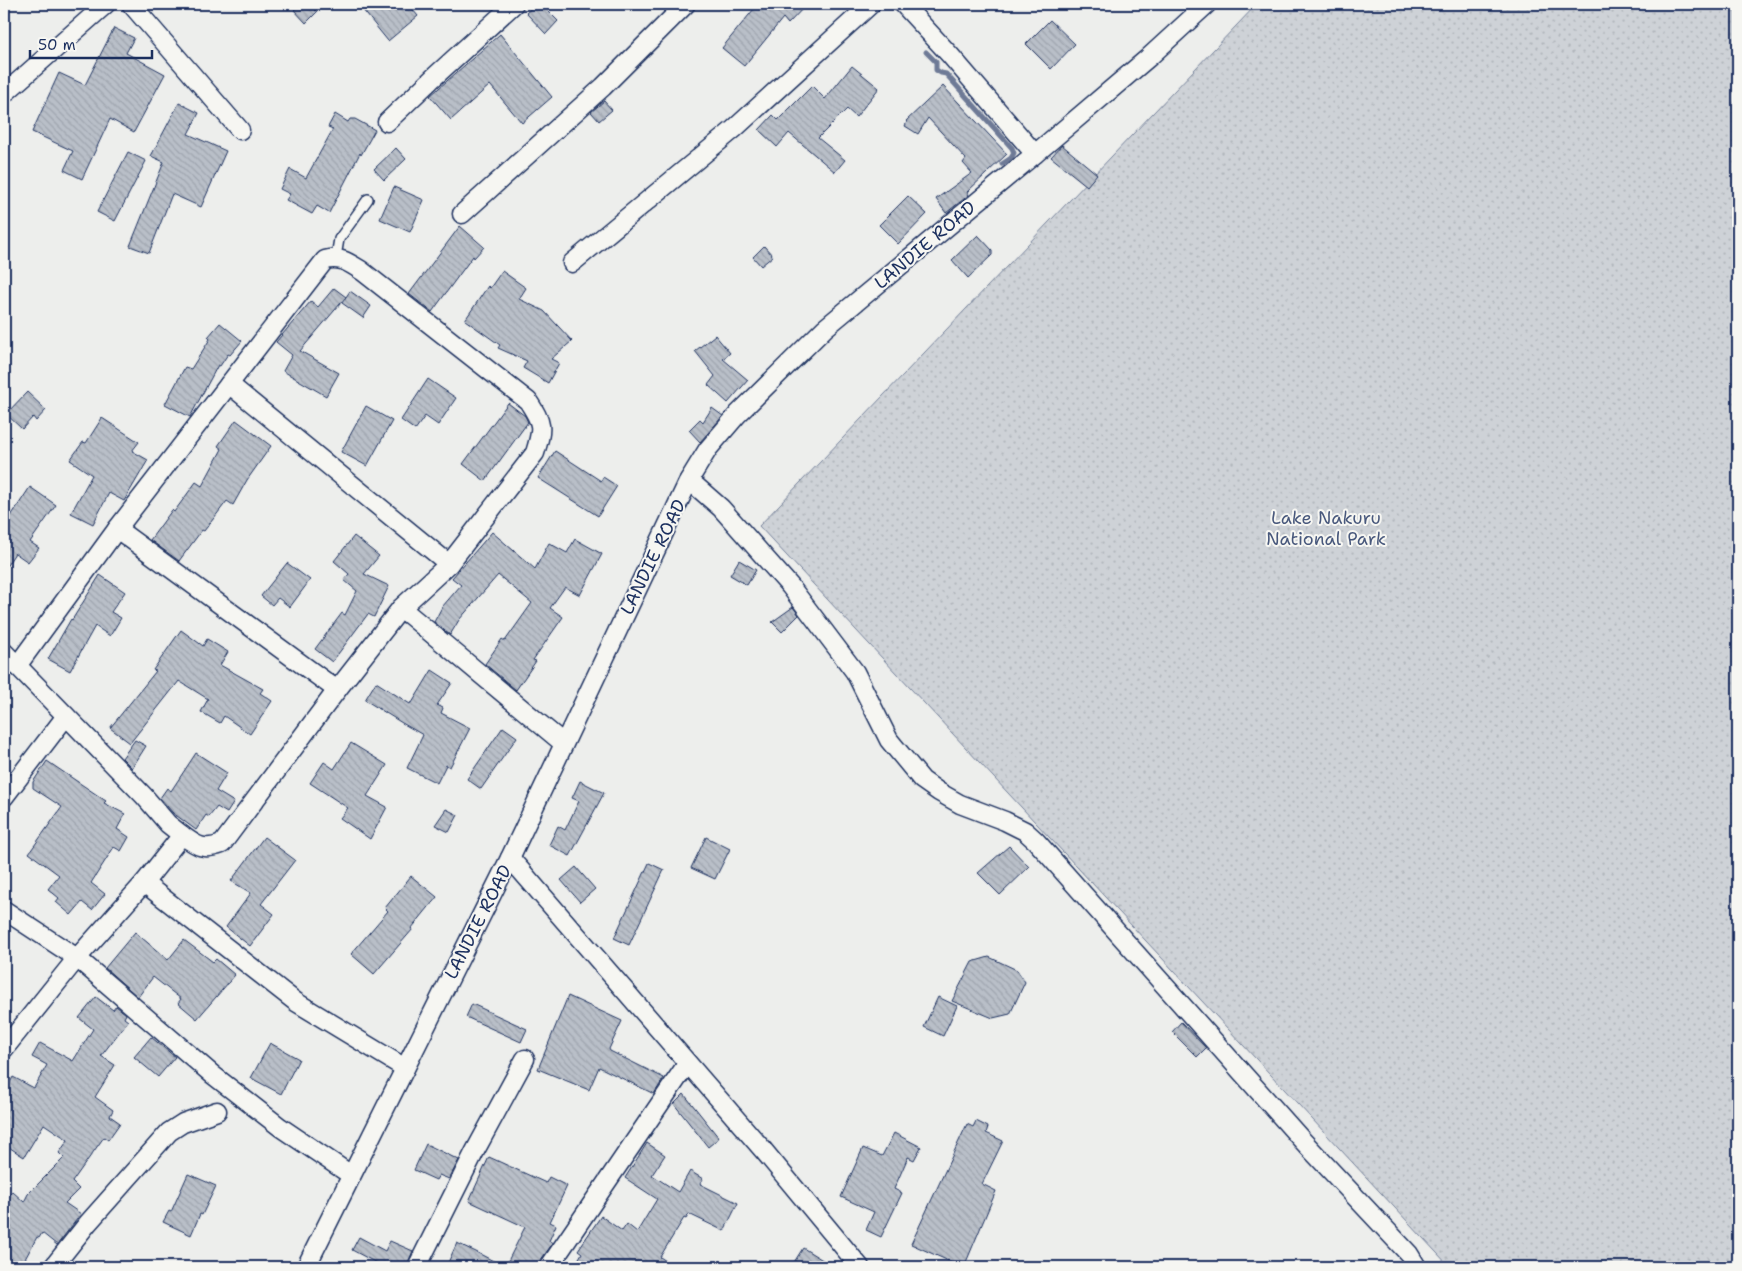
<svg xmlns="http://www.w3.org/2000/svg" width="1742" height="1271" font-family="'Shantell Sans',sans-serif">
<style>
.park{fill:url(#park-dots);stroke:#74809a}
.lines{fill:none;stroke-linecap:round;stroke-linejoin:round}
.stream{stroke:#6e7a96;stroke-width:5}
.building{fill:url(#building-back-hatch);stroke:#1b2f5e}
.lane-casing{stroke:#1b2f5e;stroke-width:12}
.street-casing{stroke:#1b2f5e;stroke-width:21}
.lane{stroke:#f6f6f2;stroke-width:9}
.street{stroke:#f6f6f2;stroke-width:18}
.labels{text-anchor:middle;dominant-baseline:central;stroke-width:4;stroke-linejoin:round;paint-order:stroke}
.street-label{font-size:18px;fill:#1b2f5e;stroke:#f6f6f2}
.park-label{font-size:18px;fill:#48587c;stroke:#f6f6f2}
</style>
<defs>
<pattern id="park-dots" width="8" height="8" patternUnits="userSpaceOnUse" patternTransform="scale(1.25)"><rect width="8" height="8" fill="#ced2d7"/><path d="M2 2h.1M6 6h.1" fill="none" stroke="#b0b5bb" stroke-width="1.8" stroke-linecap="round"/></pattern>
<pattern id="building-back-hatch" width="6" height="6" patternUnits="userSpaceOnUse" patternTransform="scale(1.25)"><rect width="6" height="6" fill="#b9bfc8"/><path d="M-1 5l2 2M0 0l6 6M5-1l2 2" fill="none" stroke="#9ea4ae"/></pattern>
</defs>
<rect width="100%" height="100%" fill="#edeeec"/>
<filter id="ink" filterUnits="userSpaceOnUse"><feTurbulence type="fractalNoise" baseFrequency=".02" numOctaves="2"/><feDisplacementMap in="SourceGraphic" scale="10" xChannelSelector="R" yChannelSelector="G"/><feConvolveMatrix kernelMatrix="1 2 1 2 8 2 1 2 1" color-interpolation-filters="sRGB"/></filter>
<g filter="url(#ink)">
<path class="park" d="M 1257,4 L 1738,4 L 1738,1267 L 1450,1267 L 759,526 Z"/>
<g class="lines">
<path class="stream" d="M 926,52 L 936,62 L 936,70 L 941,73 L 946,74 L 1012,148 L 1014,153 L 1011,158 L 1002,164"/>
</g>
<g class="building">
<path d="M 300,4 L 309,4 L 317,12 L 306,23 L 294,10 Z"/>
<path d="M 358,4 L 408,4 L 418,16 L 388,41 Z"/>
<path d="M 536,4 L 541,4 L 558,21 L 546,34 L 526,13 Z"/>
<path d="M 758,4 L 807,4 L 788,24 L 783,18 L 744,66 L 722,48 Z"/>
<path d="M 1050,20 L 1075,44 L 1051,69 L 1026,44 Z"/>
<path d="M 114,28 L 134,38 L 126,53 L 165,74 L 134,132 L 110,119 L 82,179 L 64,170 L 73,151 L 32,132 L 59,73 L 85,85 Z"/>
<path d="M 500,34 L 552,97 L 522,123 L 490,85 L 451,120 L 430,96 Z"/>
<path d="M 852,66 L 879,88 L 856,117 L 847,109 L 818,138 L 845,160 L 835,172 L 789,133 L 777,147 L 759,130 L 773,115 L 778,120 L 812,86 L 825,99 Z"/>
<path d="M 943,86 L 1007,154 L 967,192 L 969,195 L 946,213 L 936,199 L 972,173 L 963,163 L 966,159 L 928,118 L 918,134 L 905,126 L 907,122 L 906,121 Z"/>
<path d="M 604,101 L 612,110 L 599,121 L 591,112 Z"/>
<path d="M 179,103 L 199,113 L 188,134 L 226,151 L 201,207 L 172,194 L 149,253 L 130,246 L 164,162 L 151,156 Z"/>
<path d="M 335,114 L 348,122 L 350,119 L 355,119 L 375,130 L 361,155 L 360,153 L 329,213 L 317,206 L 312,214 L 286,200 L 290,194 L 280,189 L 290,169 L 306,178 L 333,129 L 328,127 Z"/>
<path d="M 1062,145 L 1097,174 L 1087,186 L 1051,157 Z"/>
<path d="M 396,148 L 406,159 L 384,180 L 374,169 Z"/>
<path d="M 128,152 L 146,161 L 115,221 L 97,212 Z"/>
<path d="M 394,187 L 424,200 L 410,232 L 380,219 Z"/>
<path d="M 908,196 L 927,214 L 898,244 L 879,225 Z"/>
<path d="M 460,226 L 484,247 L 474,258 L 473,256 L 432,312 L 409,294 Z"/>
<path d="M 978,235 L 992,250 L 992,255 L 968,278 L 952,260 Z"/>
<path d="M 764,246 L 773,256 L 761,266 L 753,257 Z"/>
<path d="M 502,271 L 526,288 L 519,299 L 544,311 L 572,341 L 551,359 L 559,363 L 548,383 L 523,368 L 527,361 L 498,348 L 500,345 L 465,320 L 488,286 L 490,288 Z"/>
<path d="M 334,288 L 346,297 L 300,351 L 339,373 L 326,396 L 283,371 L 292,355 L 276,342 L 311,301 L 318,307 Z"/>
<path d="M 350,291 L 371,306 L 363,318 L 342,303 Z"/>
<path d="M 220,323 L 242,341 L 230,355 L 228,354 L 220,366 L 218,365 L 190,417 L 165,404 L 185,367 L 191,369 L 210,339 L 208,337 Z"/>
<path d="M 715,335 L 730,353 L 723,359 L 748,380 L 728,403 L 708,385 L 715,376 L 695,351 Z"/>
<path d="M 428,379 L 456,398 L 438,425 L 425,416 L 415,430 L 401,420 Z"/>
<path d="M 27,392 L 46,410 L 36,421 L 33,417 L 22,429 L 6,414 Z"/>
<path d="M 508,403 L 525,416 L 528,422 L 485,481 L 463,464 Z"/>
<path d="M 366,406 L 392,421 L 367,466 L 341,452 Z"/>
<path d="M 712,408 L 723,416 L 700,442 L 689,430 L 700,419 L 703,422 Z"/>
<path d="M 102,418 L 139,442 L 132,451 L 148,460 L 124,501 L 109,493 L 93,524 L 71,513 L 92,475 L 70,460 L 83,442 L 86,443 Z"/>
<path d="M 236,420 L 271,446 L 247,480 L 233,505 L 227,501 L 204,531 L 202,530 L 179,561 L 150,540 L 172,510 L 174,512 L 196,482 L 202,486 L 222,449 L 218,446 Z"/>
<path d="M 555,451 L 601,481 L 603,477 L 617,486 L 598,516 L 538,478 Z"/>
<path d="M 30,487 L 56,505 L 30,542 L 39,548 L 28,562 L 15,553 L 4,570 L 4,511 L 11,516 Z"/>
<path d="M 492,532 L 535,569 L 549,543 L 567,553 L 575,539 L 602,554 L 580,595 L 565,587 L 550,608 L 563,617 L 533,660 L 536,661 L 516,690 L 485,664 L 502,639 L 505,641 L 532,603 L 498,575 L 459,620 L 450,635 L 434,622 L 442,607 L 461,585 L 452,578 Z"/>
<path d="M 354,536 L 379,556 L 364,574 L 389,586 L 374,617 L 368,614 L 332,662 L 315,649 L 342,613 L 345,615 L 357,591 L 344,580 L 349,574 L 334,561 Z"/>
<path d="M 739,560 L 756,570 L 747,585 L 730,575 Z"/>
<path d="M 287,563 L 310,580 L 290,607 L 278,598 L 272,605 L 261,596 Z"/>
<path d="M 100,575 L 125,592 L 111,612 L 121,618 L 110,636 L 95,626 L 70,671 L 48,659 L 71,619 L 72,620 Z"/>
<path d="M 793,607 L 799,615 L 782,632 L 772,622 Z"/>
<path d="M 181,630 L 203,646 L 207,639 L 228,652 L 220,665 L 263,689 L 260,693 L 272,701 L 250,734 L 224,716 L 220,723 L 201,712 L 208,699 L 179,681 L 130,743 L 110,728 L 156,671 L 153,670 Z"/>
<path d="M 432,670 L 452,683 L 437,705 L 443,708 L 441,713 L 470,728 L 450,767 L 446,765 L 437,783 L 407,768 L 423,735 L 402,723 L 365,700 L 376,682 L 410,704 L 411,702 L 412,703 Z"/>
<path d="M 503,727 L 517,737 L 481,789 L 467,779 Z"/>
<path d="M 135,740 L 146,746 L 132,768 L 122,758 Z"/>
<path d="M 351,743 L 387,765 L 367,796 L 387,807 L 370,839 L 340,818 L 348,808 L 310,783 L 324,762 L 334,769 Z"/>
<path d="M 196,753 L 227,773 L 216,791 L 234,802 L 227,813 L 217,807 L 209,817 L 206,815 L 196,830 L 173,813 L 160,798 L 167,788 L 171,791 Z"/>
<path d="M 47,761 L 106,801 L 104,803 L 125,814 L 117,829 L 129,837 L 121,851 L 114,847 L 91,883 L 105,894 L 92,910 L 82,902 L 71,915 L 56,902 L 59,898 L 48,889 L 59,875 L 29,853 L 62,807 L 33,788 L 33,782 Z"/>
<path d="M 580,781 L 604,793 L 570,856 L 549,845 L 558,826 L 565,830 L 579,801 L 572,798 Z"/>
<path d="M 446,809 L 458,815 L 449,832 L 435,825 Z"/>
<path d="M 264,837 L 295,860 L 261,904 L 274,914 L 250,946 L 226,927 L 251,893 L 231,881 Z"/>
<path d="M 706,837 L 730,849 L 715,879 L 691,868 Z"/>
<path d="M 1009,846 L 1029,867 L 1000,895 L 978,873 Z"/>
<path d="M 649,863 L 664,870 L 629,945 L 614,938 Z"/>
<path d="M 576,867 L 595,889 L 580,902 L 561,880 Z"/>
<path d="M 411,876 L 437,897 L 411,929 L 413,929 L 374,974 L 351,954 L 388,911 L 385,908 Z"/>
<path d="M 135,932 L 168,960 L 184,940 L 213,962 L 216,959 L 235,975 L 197,1019 L 178,1003 L 181,999 L 153,977 L 138,997 L 105,968 Z"/>
<path d="M 989,957 L 1017,970 L 1025,982 L 1010,1014 L 993,1018 L 952,1001 L 972,962 Z"/>
<path d="M 568,996 L 622,1021 L 609,1049 L 610,1051 L 664,1078 L 654,1094 L 599,1067 L 589,1090 L 538,1069 Z"/>
<path d="M 96,997 L 113,1010 L 116,1006 L 126,1014 L 124,1018 L 128,1021 L 101,1056 L 115,1065 L 95,1097 L 113,1110 L 110,1116 L 120,1123 L 108,1140 L 104,1137 L 72,1182 L 79,1189 L 65,1203 L 81,1214 L 57,1245 L 42,1233 L 39,1238 L 37,1237 L 25,1259 L 34,1267 L 4,1267 L 4,1201 L 12,1191 L 24,1202 L 28,1194 L 64,1158 L 59,1153 L 68,1140 L 44,1124 L 24,1157 L 4,1144 L 4,1094 L 13,1077 L 34,1088 L 47,1065 L 32,1057 L 40,1043 L 73,1061 L 93,1029 L 79,1018 Z"/>
<path d="M 938,997 L 957,1006 L 943,1036 L 924,1027 Z"/>
<path d="M 472,1004 L 527,1029 L 521,1042 L 466,1017 Z"/>
<path d="M 1181,1022 L 1206,1048 L 1197,1057 L 1172,1032 Z"/>
<path d="M 151,1037 L 175,1057 L 158,1077 L 134,1057 Z"/>
<path d="M 270,1043 L 299,1059 L 281,1094 L 251,1078 Z"/>
<path d="M 684,1094 L 719,1138 L 708,1147 L 674,1104 Z"/>
<path d="M 976,1121 L 988,1127 L 986,1133 L 1003,1141 L 982,1184 L 996,1191 L 964,1267 L 962,1267 L 911,1244 L 967,1124 L 973,1127 Z"/>
<path d="M 894,1133 L 921,1147 L 914,1160 L 908,1157 L 894,1189 L 902,1193 L 881,1237 L 866,1230 L 874,1212 L 841,1197 L 863,1148 L 882,1156 Z"/>
<path d="M 647,1143 L 665,1155 L 652,1175 L 678,1192 L 690,1171 L 703,1179 L 700,1184 L 738,1203 L 724,1231 L 689,1214 L 686,1219 L 684,1218 L 660,1257 L 675,1267 L 574,1267 L 582,1253 L 578,1250 L 601,1216 L 622,1231 L 627,1224 L 637,1232 L 657,1199 L 625,1178 Z"/>
<path d="M 426,1144 L 459,1160 L 449,1179 L 439,1175 L 436,1180 L 414,1170 Z"/>
<path d="M 489,1157 L 546,1183 L 549,1177 L 567,1186 L 550,1222 L 556,1225 L 549,1241 L 553,1243 L 540,1261 L 539,1267 L 505,1267 L 525,1227 L 469,1201 Z"/>
<path d="M 188,1174 L 216,1186 L 202,1215 L 200,1214 L 191,1235 L 163,1222 L 169,1211 L 171,1212 Z"/>
<path d="M 359,1237 L 385,1251 L 390,1241 L 413,1251 L 406,1267 L 384,1267 L 352,1250 Z"/>
<path d="M 457,1243 L 476,1252 L 505,1267 L 446,1267 Z"/>
<path d="M 803,1248 L 834,1267 L 791,1267 Z"/>
</g>
<g class="lines">
<defs>
<path id="lane" d="M 336,257 L 339,239 L 368,199"/>
<g id="street">
<path d="M 131,4 L 240,130"/>
<path d="M 903,4 L 950,55 L 1035,154"/>
<path d="M 4,94 L 106,4"/>
<path d="M 387,122 L 433,78 L 514,4"/>
<path d="M 462,214 L 603,87 L 686,4"/>
<path d="M 572,263 L 734,129 L 871,4"/>
<path d="M 229,384 L 449,564"/>
<path d="M 689,480 L 721,508 L 790,586 L 855,672 L 889,740 L 922,780 L 939,792 L 960,804 L 1005,821 L 1025,831 L 1036,841 L 1302,1140 L 1409,1254 L 1417,1267"/>
<path d="M 117,529 L 337,690"/>
<path d="M 401,608 L 563,743"/>
<path d="M 4,652 L 144,796 L 168,824 L 182,835 L 144,883 L 77,958 L 4,1049"/>
<path d="M 17,666 L 117,529 L 325,260 C 341,256 349,263 362,271 L 528,401 C 543,424 543,427 535,453 L 449,564 L 401,608 L 337,690 L 222,844 C 203,851 197,846 182,835"/>
<path d="M 4,797 L 66,716"/>
<path d="M 510,858 L 764,1151 L 860,1267"/>
<path d="M 144,883 L 296,1002 L 405,1068"/>
<path d="M 4,910 L 77,958 L 213,1075 L 280,1127 L 351,1175"/>
<path d="M 53,1267 L 88,1223 L 169,1132 L 183,1123 L 217,1111"/>
<path d="M 306,1267 L 510,858 L 689,480 L 708,449 L 738,414 L 825,328 L 1035,154 L 1148,58 L 1207,4"/>
<path d="M 417,1267 L 475,1151 L 525,1059"/>
<path d="M 549,1267 L 687,1064"/>
</g>
</defs>
<use href="#lane" class="lane-casing"/>
<use href="#street" class="street-casing"/>
<use href="#lane" class="lane"/>
<use href="#street" class="street"/>
</g>
</g>
<g class="labels">
<g class="street-label">
<text transform="translate(925 245) rotate(-40)">LANDIE ROAD</text>
<text transform="translate(653 557) rotate(-64)">LANDIE ROAD</text>
<text transform="translate(478 922) rotate(-63)">LANDIE ROAD</text>
</g>
<g class="park-label">
<text x="1326" y="518">Lake Nakuru<tspan x="1326" dy="21">National Park</tspan></text>
</g>
</g>
<rect width="1742" height="1271" fill="none" stroke="#f6f6f2" stroke-width="20"/>
<rect x="10" y="10" width="1722" height="1251" fill="none" stroke="#1b2f5e" stroke-width="2" filter="url(#ink)"/>
<path d="M30 50v8h122v-8" fill="none" stroke="#1b2f5e" stroke-width="2.5"/>
<text x="38" y="50" font-size="15" fill="#1b2f5e" stroke="#f6f6f2" stroke-width="4" paint-order="stroke">50 m</text>
</svg>
